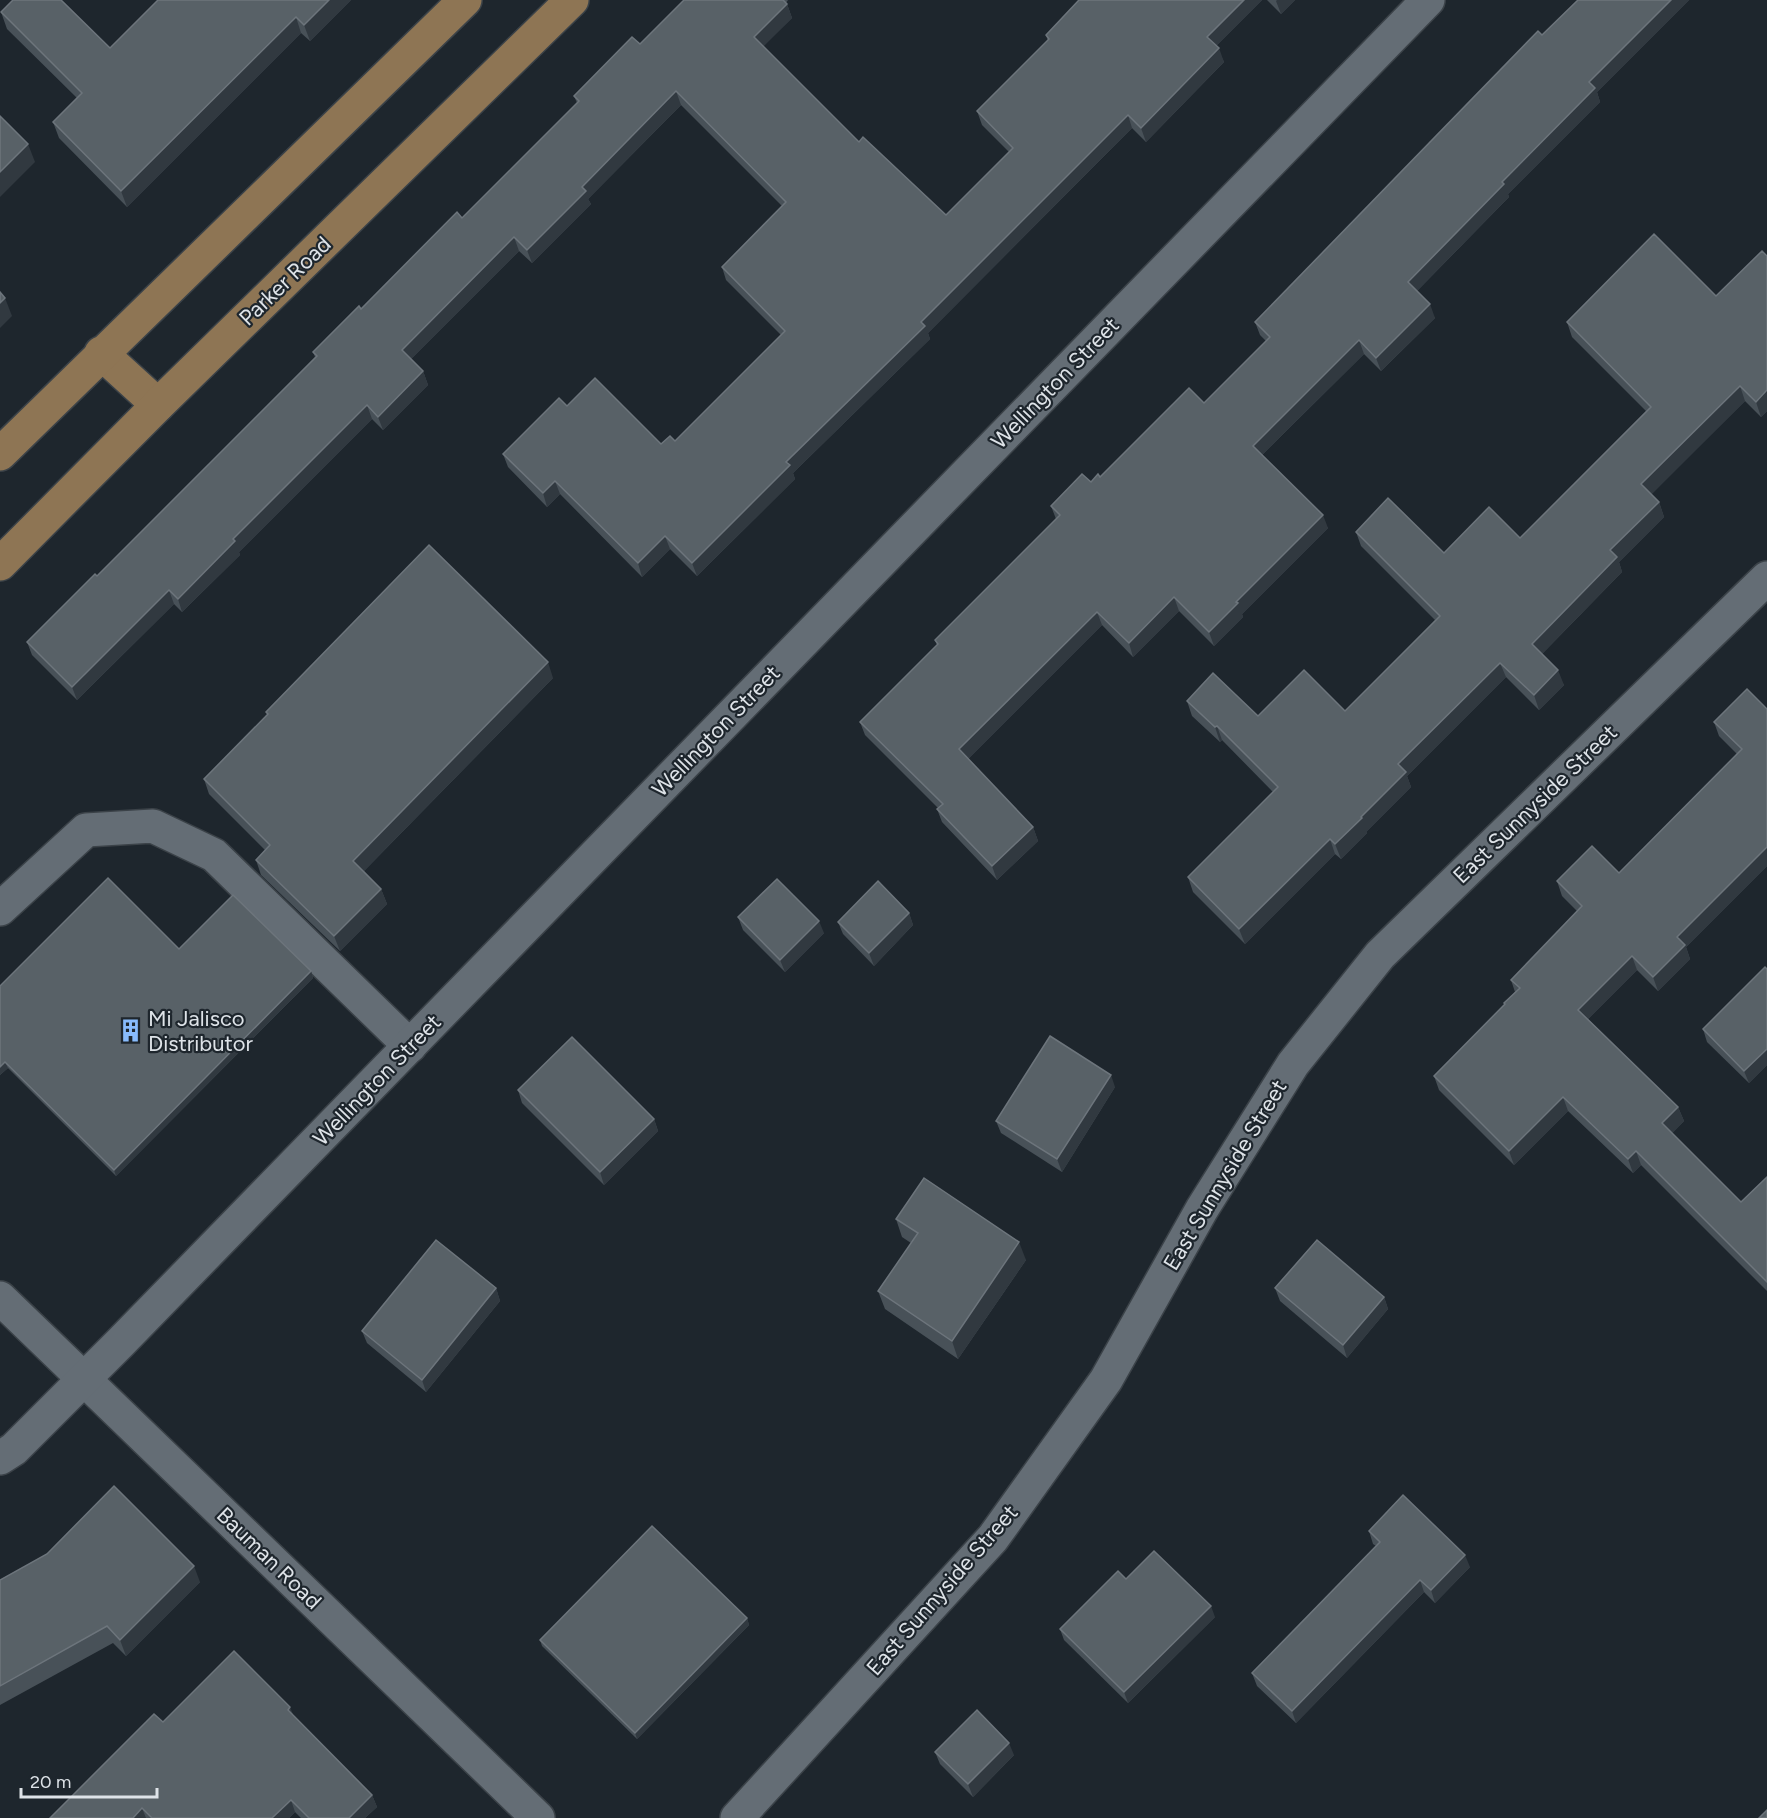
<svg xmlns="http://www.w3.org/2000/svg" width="1767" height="1818" font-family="Figtree,sans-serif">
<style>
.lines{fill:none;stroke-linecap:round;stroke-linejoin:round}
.minor-casing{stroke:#3b4248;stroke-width:36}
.major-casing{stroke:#3b4248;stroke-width:36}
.minor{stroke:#646d75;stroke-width:33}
.major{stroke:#8e7554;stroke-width:33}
.wall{fill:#485158}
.shaded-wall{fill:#313940}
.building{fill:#586167;stroke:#6d757c;stroke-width:1.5}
.labels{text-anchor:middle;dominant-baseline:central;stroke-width:4.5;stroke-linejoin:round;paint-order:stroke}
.street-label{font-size:22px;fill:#dee3e8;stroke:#1e262d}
.poi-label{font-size:22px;fill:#dee3e8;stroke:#1e262d;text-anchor:start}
</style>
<rect width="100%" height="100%" fill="#1e262d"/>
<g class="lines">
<defs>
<g id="minor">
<path d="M 0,909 L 86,830 L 153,826 L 214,855 L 410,1046"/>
<path d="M 0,1298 L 538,1818"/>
<path d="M 0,1458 L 14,1449 L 121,1342 L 1428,0"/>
<path d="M 737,1818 L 993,1538 L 1106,1380 L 1202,1209 L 1293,1064 L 1380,955 L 1767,578"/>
</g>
<g id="major">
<path d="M 101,353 L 158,405"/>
<path d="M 0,454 L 465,0"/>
<path d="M 0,564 L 158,405 L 572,0"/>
</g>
</defs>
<use href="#minor" class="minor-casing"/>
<use href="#major" class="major-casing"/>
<use href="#minor" class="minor"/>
<use href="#major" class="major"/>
</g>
<g class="wall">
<path d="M 351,0 L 310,41 L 301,33 L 127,207 L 59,138 L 53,122 L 77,98 L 7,29 L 1,12 L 110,48 Z"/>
<path d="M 684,0 L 788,0 L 786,3 L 787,4 L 792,18 L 763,46 L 859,142 L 946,215 L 1009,152 L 982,125 L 977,111 L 1048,41 L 1046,35 L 1079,0 L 1262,0 L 1216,46 L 1224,62 L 1146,142 L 1132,128 L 928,333 L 930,339 L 793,473 L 795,479 L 697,576 L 670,549 L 642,577 L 560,494 L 547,507 L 508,467 L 503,454 L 567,406 L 661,444 L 675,441 L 781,335 L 726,280 L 722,267 L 782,206 L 681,105 L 588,199 L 591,204 L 532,263 L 519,251 L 411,359 L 423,371 L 428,385 L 383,430 L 372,419 L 239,552 L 240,555 L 182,612 L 174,604 L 77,700 L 32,655 L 27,642 L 97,576 L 315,357 L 313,352 L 462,218 L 577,103 L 574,96 L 640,44 Z"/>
<path d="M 1267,0 L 1295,0 L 1281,14 Z"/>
<path d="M 1578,0 L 1689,0 L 1597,92 L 1600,102 L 1508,194 L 1509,197 L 1417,291 L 1435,318 L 1381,371 L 1364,354 L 1262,455 L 1328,528 L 1242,614 L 1243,617 L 1214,646 L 1179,611 L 1133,657 L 1102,625 L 968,759 L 1033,827 L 1038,841 L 997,880 L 942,822 L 937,809 L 938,808 L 865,735 L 860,722 L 937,645 L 935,640 L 1056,519 L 1051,506 L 1100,477 L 1204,403 L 1266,341 L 1260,335 L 1255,322 Z"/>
<path d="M 1767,256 L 1767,411 L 1761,417 L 1745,401 L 1651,494 L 1659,502 L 1664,517 L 1619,562 L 1622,572 L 1542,654 L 1564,685 L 1539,710 L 1506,677 L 1407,776 L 1411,787 L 1366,832 L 1367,833 L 1341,859 L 1335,854 L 1245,944 L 1193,892 L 1188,877 L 1273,792 L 1222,740 L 1220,742 L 1192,716 L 1187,701 L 1258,716 L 1345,711 L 1435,620 L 1361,546 L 1356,532 L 1444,553 L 1520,538 L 1646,411 L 1572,337 L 1567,322 L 1716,296 Z"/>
<path d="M 553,678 L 364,871 L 381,889 L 387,904 L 340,951 L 261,875 L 256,860 L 265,850 L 209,794 L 204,779 L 267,715 L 266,712 Z"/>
<path d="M 1767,709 L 1767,866 L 1686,947 L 1690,959 L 1658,991 L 1637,970 L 1588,1019 L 1678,1107 L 1684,1121 L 1672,1133 L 1741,1202 L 1767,1177 L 1767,1291 L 1641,1165 L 1633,1173 L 1568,1111 L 1514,1165 L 1439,1090 L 1434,1076 L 1505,1005 L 1504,1003 L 1515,992 L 1511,980 L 1577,911 L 1562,896 L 1557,881 L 1619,873 L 1737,754 L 1719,736 L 1714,722 Z"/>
<path d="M 909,913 L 913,925 L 874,966 L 843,934 L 838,922 Z"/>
<path d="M 738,917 L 824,933 L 785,972 L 743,930 Z"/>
<path d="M 179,949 L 311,971 L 313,978 L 116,1176 L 8,1068 L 0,1075 L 0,986 Z"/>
<path d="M 1767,969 L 1767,1065 L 1749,1083 L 1707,1042 L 1703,1029 Z"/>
<path d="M 1115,1087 L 1062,1172 L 1001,1133 L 996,1121 Z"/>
<path d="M 518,1090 L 654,1119 L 658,1131 L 604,1185 L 522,1103 Z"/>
<path d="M 896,1219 L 1026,1260 L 958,1359 L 885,1309 L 878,1291 L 911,1243 L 902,1237 Z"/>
<path d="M 496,1288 L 500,1301 L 426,1392 L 367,1343 L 362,1331 Z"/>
<path d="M 1275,1288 L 1384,1297 L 1388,1309 L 1347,1358 L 1280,1301 Z"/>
<path d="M 1369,1531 L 1470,1567 L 1435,1603 L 1424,1592 L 1296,1723 L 1257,1686 L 1252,1673 L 1376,1546 L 1373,1544 Z"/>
<path d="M 0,1580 L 200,1582 L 126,1656 L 113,1643 L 0,1705 Z"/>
<path d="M 1215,1617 L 1128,1703 L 1064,1640 L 1060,1629 Z"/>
<path d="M 747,1618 L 749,1625 L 637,1739 L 542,1646 L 540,1640 Z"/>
<path d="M 294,1716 L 372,1795 L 377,1807 L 365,1818 L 301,1818 L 295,1812 L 289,1818 L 50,1818 L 163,1722 Z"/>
<path d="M 935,1752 L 1014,1755 L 973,1797 L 940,1764 Z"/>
</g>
<g class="shaded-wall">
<path d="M 329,0 L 351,0 L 310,41 L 304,25 Z"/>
<path d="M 1244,0 L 1262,0 L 1212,50 L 1207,37 Z"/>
<path d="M 1277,0 L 1295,0 L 1281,14 L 1276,1 Z"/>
<path d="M 1671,0 L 1689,0 L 1597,92 L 1600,102 L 1508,194 L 1509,197 L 1413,295 L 1408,282 L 1502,182 L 1589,82 Z"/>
<path d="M 787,4 L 792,18 L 759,51 L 754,37 Z"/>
<path d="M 296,17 L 301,33 L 127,207 L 121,191 Z"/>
<path d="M 1219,48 L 1224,62 L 1146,142 L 1141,128 Z"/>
<path d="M 676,91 L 681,105 L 588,199 L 591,204 L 532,263 L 527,250 L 582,187 Z"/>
<path d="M 1128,115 L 1132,128 L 928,333 L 930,339 L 793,473 L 795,479 L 697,576 L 692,563 L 786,462 L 921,322 Z"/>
<path d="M 28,144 L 35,162 L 0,197 L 0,172 Z"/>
<path d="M 514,237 L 519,251 L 407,363 L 402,350 Z"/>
<path d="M 5,298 L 12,316 L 0,328 L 0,303 Z"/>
<path d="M 1430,304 L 1435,318 L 1381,371 L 1376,358 Z"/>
<path d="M 1359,340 L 1364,354 L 1258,459 L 1253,446 Z"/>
<path d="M 423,371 L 428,385 L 383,430 L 378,417 Z"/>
<path d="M 1740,386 L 1745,401 L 1647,499 L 1641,484 Z"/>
<path d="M 1767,390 L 1767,411 L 1761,417 L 1756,402 Z"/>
<path d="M 367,405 L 372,419 L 239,552 L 240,555 L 182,612 L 178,599 L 233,539 Z"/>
<path d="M 555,481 L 560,494 L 547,507 L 543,493 Z"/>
<path d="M 1659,502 L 1664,517 L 1619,562 L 1622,572 L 1537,659 L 1532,644 L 1610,550 Z"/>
<path d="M 1323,515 L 1328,528 L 1242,614 L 1243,617 L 1214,646 L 1209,632 L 1236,602 Z"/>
<path d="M 665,536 L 670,549 L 642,577 L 638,563 Z"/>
<path d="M 169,590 L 174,604 L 77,700 L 72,687 Z"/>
<path d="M 1174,597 L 1179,611 L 1133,657 L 1129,643 Z"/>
<path d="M 1097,612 L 1102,625 L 964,763 L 959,749 Z"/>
<path d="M 548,662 L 553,678 L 359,876 L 353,861 Z"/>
<path d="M 1500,663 L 1506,677 L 1407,776 L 1411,787 L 1366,832 L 1367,833 L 1341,859 L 1335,844 L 1361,817 L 1398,764 Z"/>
<path d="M 1558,670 L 1564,685 L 1539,710 L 1534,695 Z"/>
<path d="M 1217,726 L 1222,740 L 1220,742 L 1215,727 Z"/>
<path d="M 1033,827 L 1038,841 L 997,880 L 992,866 Z"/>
<path d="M 1330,839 L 1335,854 L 1245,944 L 1239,929 Z"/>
<path d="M 1767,847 L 1767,866 L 1686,947 L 1690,959 L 1658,991 L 1653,977 L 1677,937 Z"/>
<path d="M 381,889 L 387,904 L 340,951 L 334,936 Z"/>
<path d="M 909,913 L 913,925 L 874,966 L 869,953 Z"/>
<path d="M 819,921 L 824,933 L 785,972 L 780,960 Z"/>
<path d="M 1632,956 L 1637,970 L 1583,1024 L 1578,1010 Z"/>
<path d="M 311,971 L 313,978 L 116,1176 L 114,1170 Z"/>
<path d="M 1767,1049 L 1767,1065 L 1749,1083 L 1744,1071 Z"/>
<path d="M 5,1062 L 8,1068 L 0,1075 L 0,1067 Z"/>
<path d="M 1111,1075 L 1115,1087 L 1062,1172 L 1057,1159 Z"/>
<path d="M 1563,1097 L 1568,1111 L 1514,1165 L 1509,1151 Z"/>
<path d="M 1678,1107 L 1684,1121 L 1668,1138 L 1662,1123 Z"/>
<path d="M 654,1119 L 658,1131 L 604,1185 L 600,1172 Z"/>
<path d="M 1636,1151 L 1641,1165 L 1633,1173 L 1628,1159 Z"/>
<path d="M 1019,1242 L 1026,1260 L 958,1359 L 952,1341 Z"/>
<path d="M 496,1288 L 500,1301 L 426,1392 L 422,1380 Z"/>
<path d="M 1384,1297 L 1388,1309 L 1347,1358 L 1343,1345 Z"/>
<path d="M 1465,1555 L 1470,1567 L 1435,1603 L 1431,1590 Z"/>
<path d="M 194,1566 L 200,1582 L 126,1656 L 120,1640 Z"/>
<path d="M 1420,1580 L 1424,1592 L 1296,1723 L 1292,1711 Z"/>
<path d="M 1211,1606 L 1215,1617 L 1128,1703 L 1124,1692 Z"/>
<path d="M 747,1618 L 749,1625 L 637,1739 L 635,1733 Z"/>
<path d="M 290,1707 L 295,1719 L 288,1710 Z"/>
<path d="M 1009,1743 L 1014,1755 L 973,1797 L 968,1784 Z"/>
<path d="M 372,1795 L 377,1807 L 365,1818 L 349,1818 Z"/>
<path d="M 291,1800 L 295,1812 L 289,1818 L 272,1818 Z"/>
<path d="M 142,1808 L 146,1818 L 133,1818 Z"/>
</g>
<g class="building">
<path d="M 13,0 L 61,0 L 110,48 L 158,0 L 329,0 L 304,25 L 296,17 L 121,191 L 53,122 L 82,93 L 1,12 Z"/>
<path d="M 684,0 L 783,0 L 787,4 L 754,37 L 859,142 L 863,137 L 946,215 L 1013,148 L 977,111 L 1049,39 L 1046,35 L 1079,0 L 1244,0 L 1207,37 L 1219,48 L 1141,128 L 1128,115 L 921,322 L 925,326 L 786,462 L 790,465 L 692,563 L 665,536 L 638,563 L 555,481 L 543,493 L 503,454 L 559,398 L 567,406 L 595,378 L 661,444 L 670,436 L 675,441 L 785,331 L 722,267 L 786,202 L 676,91 L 582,187 L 586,191 L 527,250 L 514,237 L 402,350 L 423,371 L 378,417 L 367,405 L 233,539 L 235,541 L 178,599 L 169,590 L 72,687 L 27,642 L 95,574 L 97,576 L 317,356 L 313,352 L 359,306 L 361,309 L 457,212 L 462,218 L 579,101 L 574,96 L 632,37 L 640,44 Z"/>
<path d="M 1578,0 L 1671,0 L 1589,82 L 1595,88 L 1502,182 L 1504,184 L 1408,282 L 1430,304 L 1376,358 L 1359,340 L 1253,446 L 1323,515 L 1236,602 L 1238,603 L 1209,632 L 1174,597 L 1129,643 L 1097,612 L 959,749 L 1033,827 L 992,866 L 937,809 L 943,804 L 860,722 L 938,644 L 935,640 L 1060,515 L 1051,506 L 1082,474 L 1091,482 L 1098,474 L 1100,477 L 1189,388 L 1204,403 L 1270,337 L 1255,322 L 1538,31 L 1542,35 Z"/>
<path d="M 0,116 L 28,144 L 0,172 Z"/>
<path d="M 1654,234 L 1716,296 L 1762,251 L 1767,256 L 1767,390 L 1756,402 L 1740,386 L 1641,484 L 1659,502 L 1610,550 L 1617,557 L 1532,644 L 1558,670 L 1534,695 L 1500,663 L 1398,764 L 1406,772 L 1361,817 L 1362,818 L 1335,844 L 1330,839 L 1239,929 L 1188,877 L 1278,787 L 1217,726 L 1215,727 L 1187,701 L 1213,673 L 1258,716 L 1304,670 L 1345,711 L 1440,616 L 1356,532 L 1388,498 L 1444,553 L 1489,507 L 1520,538 L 1651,407 L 1567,322 Z"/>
<path d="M 0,292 L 5,298 L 0,303 Z"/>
<path d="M 429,545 L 548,662 L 353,861 L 381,889 L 334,936 L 256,860 L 270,845 L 204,779 L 268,714 L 266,712 Z"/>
<path d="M 1747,689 L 1767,709 L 1767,847 L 1677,937 L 1685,945 L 1653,977 L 1632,956 L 1578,1010 L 1678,1107 L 1662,1123 L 1741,1202 L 1767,1177 L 1767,1282 L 1636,1151 L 1628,1159 L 1563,1097 L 1509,1151 L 1434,1076 L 1505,1004 L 1504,1003 L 1520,988 L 1511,980 L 1582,906 L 1557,881 L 1592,846 L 1619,873 L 1742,749 L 1714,722 Z"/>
<path d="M 108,878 L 179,949 L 233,895 L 311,971 L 114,1170 L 5,1062 L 0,1067 L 0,986 Z"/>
<path d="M 777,879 L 819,921 L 780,960 L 738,917 Z"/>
<path d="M 878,881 L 909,913 L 869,953 L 838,922 Z"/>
<path d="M 1765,967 L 1767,969 L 1767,1049 L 1744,1071 L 1703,1029 Z"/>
<path d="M 1050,1036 L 1111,1075 L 1057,1159 L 996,1121 Z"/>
<path d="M 572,1037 L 654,1119 L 600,1172 L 518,1090 Z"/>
<path d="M 924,1178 L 1019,1242 L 952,1341 L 878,1291 L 918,1233 L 896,1219 Z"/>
<path d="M 436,1240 L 496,1288 L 422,1380 L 362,1331 Z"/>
<path d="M 1317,1240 L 1384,1297 L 1343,1345 L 1275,1288 Z"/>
<path d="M 114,1486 L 194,1566 L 120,1640 L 107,1626 L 0,1686 L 0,1580 L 47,1554 Z"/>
<path d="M 1403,1495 L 1465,1555 L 1431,1590 L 1420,1580 L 1292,1711 L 1252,1673 L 1380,1542 L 1369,1531 Z"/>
<path d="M 652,1526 L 747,1618 L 635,1733 L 540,1640 Z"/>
<path d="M 1154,1551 L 1211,1606 L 1124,1692 L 1060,1629 L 1118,1571 L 1126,1579 Z"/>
<path d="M 234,1651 L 290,1707 L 288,1710 L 372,1795 L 349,1818 L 309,1818 L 291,1800 L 272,1818 L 152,1818 L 142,1808 L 133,1818 L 50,1818 L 154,1714 L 163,1722 Z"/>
<path d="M 977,1710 L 1009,1743 L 968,1784 L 935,1752 Z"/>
<path d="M 1767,1810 L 1767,1818 L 1759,1818 Z"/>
</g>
<defs>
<symbol id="building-bare" viewBox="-9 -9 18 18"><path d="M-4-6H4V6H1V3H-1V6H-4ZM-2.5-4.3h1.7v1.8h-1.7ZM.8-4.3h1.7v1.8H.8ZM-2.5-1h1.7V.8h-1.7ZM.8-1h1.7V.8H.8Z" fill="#88bbfc" stroke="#1e262d" stroke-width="2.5" paint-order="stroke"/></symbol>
</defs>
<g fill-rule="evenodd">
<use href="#building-bare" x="114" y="1014" width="33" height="33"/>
</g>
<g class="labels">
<g class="street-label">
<text transform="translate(285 281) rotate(-44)">Parker Road</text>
<text transform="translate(1055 383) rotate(-46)">Wellington Street</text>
<text transform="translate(716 731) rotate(-46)">Wellington Street</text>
<text transform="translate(1535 804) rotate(-44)">East Sunnyside Street</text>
<text transform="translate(377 1080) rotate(-46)">Wellington Street</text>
<text transform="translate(1225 1175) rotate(-59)">East Sunnyside Street</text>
<text transform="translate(269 1558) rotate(44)">Bauman Road</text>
<text transform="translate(942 1590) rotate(-49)">East Sunnyside Street</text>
</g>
<g class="poi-label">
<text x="148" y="1018">Mi Jalisco<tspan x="148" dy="25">Distributor</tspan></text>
</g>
</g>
<path d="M21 1788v9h136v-9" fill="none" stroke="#dee3e8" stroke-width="3"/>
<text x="30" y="1788" font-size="18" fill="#dee3e8" stroke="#1e262d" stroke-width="4.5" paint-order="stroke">20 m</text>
</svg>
